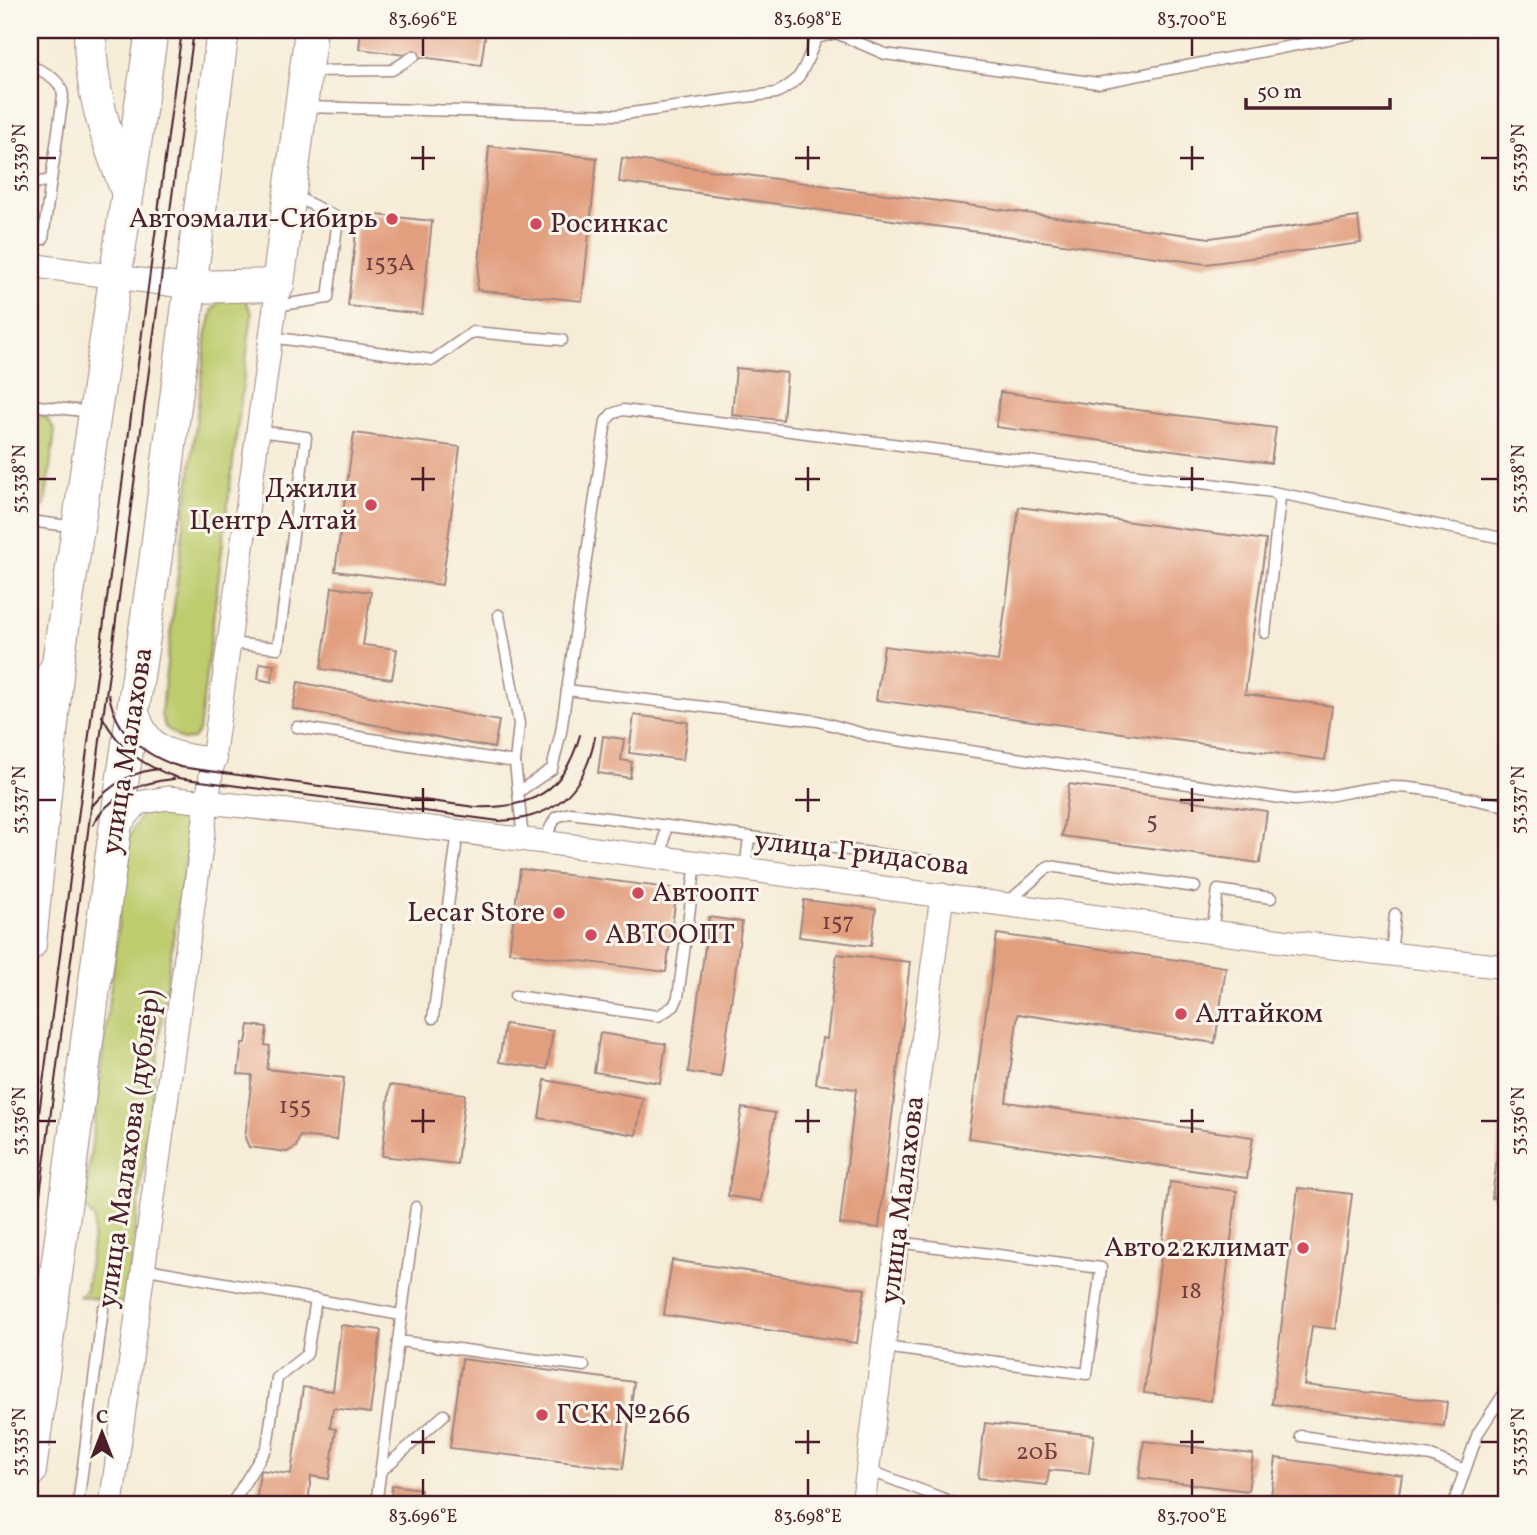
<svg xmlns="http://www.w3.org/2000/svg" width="1537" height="1535" font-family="Vollkorn,serif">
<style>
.green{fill:#becc6e;stroke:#84764c;stroke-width:2}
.building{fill:#e29f7f}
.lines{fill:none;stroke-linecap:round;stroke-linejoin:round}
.service-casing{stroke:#a08681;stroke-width:13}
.minor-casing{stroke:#a08681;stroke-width:25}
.secondary-casing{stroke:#a08681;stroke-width:34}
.service{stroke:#fff;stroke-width:10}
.minor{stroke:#fff;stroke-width:23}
.secondary{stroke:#fff;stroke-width:32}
.tram{stroke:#4a1f2b;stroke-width:2}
.ticks{fill:none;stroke:#4a1f2b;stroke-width:2.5}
.poi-dot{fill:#d1495b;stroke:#fbf7ec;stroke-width:2.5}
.labels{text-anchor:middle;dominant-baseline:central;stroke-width:6;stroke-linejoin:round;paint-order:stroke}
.number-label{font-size:24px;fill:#703f40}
.poi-label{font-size:28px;fill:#4a1f2b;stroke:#fbf7ec;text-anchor:start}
.street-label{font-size:28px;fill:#4a1f2b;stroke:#fbf7ec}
.neatline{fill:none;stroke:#4a1f2b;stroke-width:2.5}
.ticks-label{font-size:18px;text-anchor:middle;fill:#4a1f2b}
</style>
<rect width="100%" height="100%" fill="#fbf7ec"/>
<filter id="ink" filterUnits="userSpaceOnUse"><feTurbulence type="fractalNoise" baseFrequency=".0143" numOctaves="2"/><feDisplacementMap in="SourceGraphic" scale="14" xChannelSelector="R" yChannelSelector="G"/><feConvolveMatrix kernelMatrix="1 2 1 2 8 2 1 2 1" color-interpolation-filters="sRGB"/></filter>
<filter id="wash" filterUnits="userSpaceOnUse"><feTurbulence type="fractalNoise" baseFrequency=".00686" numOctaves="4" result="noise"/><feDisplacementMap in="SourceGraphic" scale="28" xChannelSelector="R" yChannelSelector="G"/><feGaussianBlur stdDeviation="1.57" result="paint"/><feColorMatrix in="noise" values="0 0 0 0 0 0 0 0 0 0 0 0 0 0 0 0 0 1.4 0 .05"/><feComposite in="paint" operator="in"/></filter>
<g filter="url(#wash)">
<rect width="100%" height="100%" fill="#f6ecd7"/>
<g class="green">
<path d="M 223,296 L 245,299 L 252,313 L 199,731 L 193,739 L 182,740 L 165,727 L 161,714 L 207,332 L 213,309 Z"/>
<path d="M 36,415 L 46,417 L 55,431 L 45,506 L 30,516 L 32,418 Z"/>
<path d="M 152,807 L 182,811 L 191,823 L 168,972 L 126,1303 L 78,1296 L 86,1290 L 95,1219 L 84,1208 L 129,837 L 142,813 Z"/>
</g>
<g id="blocks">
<g class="building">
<path d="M 361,30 L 486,30 L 481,65 L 359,49 Z"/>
<path d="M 489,146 L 597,158 L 582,301 L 477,290 Z"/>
<path d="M 622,158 L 1210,238 L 1358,217 L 1361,243 L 1206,264 L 619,182 Z"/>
<path d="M 358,213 L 432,221 L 422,314 L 348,306 Z"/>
<path d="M 736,368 L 787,373 L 783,420 L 732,415 Z"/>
<path d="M 1000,392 L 1276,428 L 1271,463 L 996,427 Z"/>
<path d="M 354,433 L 460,447 L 442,585 L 335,571 Z"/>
<path d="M 1019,507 L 1266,540 L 1245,694 L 1332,706 L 1325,760 L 876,700 L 884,646 L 998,661 Z"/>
<path d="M 332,587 L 371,592 L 363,645 L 397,649 L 392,679 L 321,669 Z"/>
<path d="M 260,663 L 274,665 L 272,682 L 258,679 Z"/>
<path d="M 298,682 L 499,721 L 494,748 L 293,709 Z"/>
<path d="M 634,715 L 688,722 L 683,760 L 629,753 Z"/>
<path d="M 603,736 L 624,739 L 621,760 L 632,762 L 630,778 L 598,773 Z"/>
<path d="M 1069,784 L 1267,811 L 1260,863 L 1062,836 Z"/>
<path d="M 520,869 L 677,889 L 666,972 L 509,952 Z"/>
<path d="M 804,900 L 876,909 L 871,946 L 799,937 Z"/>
<path d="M 709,917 L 742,922 L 721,1077 L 688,1072 Z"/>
<path d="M 997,934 L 1226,967 L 1215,1043 L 1018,1014 L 1006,1102 L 1253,1137 L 1247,1178 L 968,1138 Z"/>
<path d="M 837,954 L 910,962 L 879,1228 L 840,1224 L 856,1089 L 816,1084 L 822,1038 L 827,1039 Z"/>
<path d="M 505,1024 L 553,1031 L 547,1069 L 499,1062 Z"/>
<path d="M 249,1025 L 267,1027 L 265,1045 L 270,1046 L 267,1069 L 344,1078 L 337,1140 L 300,1136 L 296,1147 L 287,1152 L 249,1147 L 245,1138 L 252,1075 L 238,1074 L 242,1043 L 246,1043 Z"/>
<path d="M 600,1033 L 666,1044 L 660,1083 L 594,1072 Z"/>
<path d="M 545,1080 L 643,1098 L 636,1135 L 539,1118 Z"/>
<path d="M 390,1085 L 465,1094 L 457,1164 L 382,1156 Z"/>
<path d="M 1506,1086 L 1507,1087 L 1507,1200 L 1492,1198 Z"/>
<path d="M 742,1108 L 775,1113 L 761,1201 L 728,1196 Z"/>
<path d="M 1170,1182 L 1237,1191 L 1211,1401 L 1144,1393 Z"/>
<path d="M 1298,1188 L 1352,1194 L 1335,1329 L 1312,1326 L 1304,1385 L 1447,1402 L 1444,1426 L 1272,1404 Z"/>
<path d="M 672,1260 L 865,1289 L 857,1343 L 664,1315 Z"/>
<path d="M 341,1325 L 381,1330 L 370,1413 L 333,1408 L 330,1428 L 336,1429 L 329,1479 L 311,1476 L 308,1505 L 256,1505 L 260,1470 L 291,1474 L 303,1387 L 333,1391 Z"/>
<path d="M 462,1359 L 634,1382 L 623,1469 L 450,1448 Z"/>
<path d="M 985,1423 L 1094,1435 L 1089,1474 L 1049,1470 L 1047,1485 L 978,1478 Z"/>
<path d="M 1144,1441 L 1253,1454 L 1248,1491 L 1139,1478 Z"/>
<path d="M 1276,1458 L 1402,1475 L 1397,1505 L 1342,1505 L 1271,1496 Z"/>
<path d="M 392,1485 L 421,1489 L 419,1505 L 390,1505 Z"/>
</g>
</g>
</g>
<g filter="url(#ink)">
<use href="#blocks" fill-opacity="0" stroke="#a08681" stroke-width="2"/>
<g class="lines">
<defs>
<g id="service">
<path d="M 30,66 C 44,71 62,80 63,96 L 51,180 L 30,184"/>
<path d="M 309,71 L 392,70 L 414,56"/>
<path d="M 305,107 L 617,115 L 776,93 C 807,78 803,65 817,38 L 836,33 L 885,54 L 1098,83 L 1375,30"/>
<path d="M 43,239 L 51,180"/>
<path d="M 275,306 L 328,298 L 338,218 L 293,195"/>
<path d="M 271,337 L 433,360 L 473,332 L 562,340"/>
<path d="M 30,341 L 34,312"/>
<path d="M 30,405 L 92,412"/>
<path d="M 1273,492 L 1507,539"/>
<path d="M 30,521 L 76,527"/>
<path d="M 499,615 L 519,724 L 515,762"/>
<path d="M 230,643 L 278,648 L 306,437 L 258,431"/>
<path d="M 567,690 L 818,721 L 871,736 L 1294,800 C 1322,799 1347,791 1374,788 C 1417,783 1465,799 1507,806"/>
<path d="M 297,727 L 515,762 L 523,840"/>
<path d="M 518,792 L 552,769 L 561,732 L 606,421 L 612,414 L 623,410 L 1273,492 L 1280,498 L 1265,633"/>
<path d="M 543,842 L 556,817 L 570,813 L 932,861"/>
<path d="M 662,858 L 666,826"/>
<path d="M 745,869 L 749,838"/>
<path d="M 1007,903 L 1049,866 L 1195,887"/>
<path d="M 1212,932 L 1218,890 L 1271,898"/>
<path d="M 1391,955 L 1395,914"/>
<path d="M 515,996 L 658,1016 L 674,1006 L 678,997 L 696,863"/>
<path d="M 433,1018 L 458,831"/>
<path d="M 142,1268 L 401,1315"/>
<path d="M 398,1341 L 584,1366"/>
<path d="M 884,1347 L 1087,1374 L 1101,1268 L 897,1242"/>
<path d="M 1301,1436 L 1431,1456 L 1465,1470"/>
<path d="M 868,1470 L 960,1505"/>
<path d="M 380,1472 L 444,1415"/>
<path d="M 78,1505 L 103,1309"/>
<path d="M 231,1505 L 267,1447 L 277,1378 L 307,1354 L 316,1299"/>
<path d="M 376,1505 L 416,1207"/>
<path d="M 1453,1505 L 1478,1433 L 1507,1389"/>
</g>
<g id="minor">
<path d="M 30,265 L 190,287"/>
<path d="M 30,701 L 56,660"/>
<path d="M 136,706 C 146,752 174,754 215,760"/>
<path d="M 115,830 L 138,803 L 168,798 C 616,844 1060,919 1507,967"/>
<path d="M 111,1505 L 278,285"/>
<path d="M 863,1505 L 942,895"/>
</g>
<g id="secondary">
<path d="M 90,30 C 89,88 106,137 127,191"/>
<path d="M 190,287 L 278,285 L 311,30"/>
<path d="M 30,944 L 59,655 L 152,30"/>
<path d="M 30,1471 L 115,830 L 155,563 L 223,30"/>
</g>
</defs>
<use href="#service" class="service-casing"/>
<use href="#minor" class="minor-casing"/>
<use href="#secondary" class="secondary-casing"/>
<use href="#service" class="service"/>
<use href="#minor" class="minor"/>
<use href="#secondary" class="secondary"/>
<g class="tram">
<path d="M 109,695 C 117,735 142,754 180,767 L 475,807 C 532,809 564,792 580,735"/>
<path d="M 102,716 C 120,750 143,766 178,778 L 499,821 C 554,819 585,791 595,737"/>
<path d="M 91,807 C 108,787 131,771 159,769"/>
<path d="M 93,825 C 110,794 140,782 174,779"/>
<path d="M 30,1182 L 182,30"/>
<path d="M 30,1270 L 194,30"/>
</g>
</g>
</g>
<path class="ticks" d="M 423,38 L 423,56M 808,38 L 808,56M 1192,38 L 1192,56M 423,146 L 423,170M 808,146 L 808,170M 1192,146 L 1192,170M 38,158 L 56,158M 411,158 L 435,158M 795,158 L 820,158M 1180,158 L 1204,158M 1481,158 L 1498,158M 423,467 L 423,491M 808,467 L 808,491M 1192,467 L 1192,491M 38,479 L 56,479M 411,479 L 435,479M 795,479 L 820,479M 1180,479 L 1204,479M 1481,479 L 1498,479M 423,788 L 423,812M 808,788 L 808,812M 1192,788 L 1192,812M 38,800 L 56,800M 411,800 L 435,800M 795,800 L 820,800M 1180,800 L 1204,800M 1481,800 L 1498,800M 423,1109 L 423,1133M 808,1109 L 808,1133M 1192,1109 L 1192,1133M 38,1121 L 56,1121M 411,1121 L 435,1121M 795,1121 L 820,1121M 1180,1121 L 1204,1121M 1481,1121 L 1498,1121M 423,1430 L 423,1454M 808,1430 L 808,1454M 1192,1430 L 1192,1454M 38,1442 L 56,1442M 411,1442 L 435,1442M 795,1442 L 820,1442M 1180,1442 L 1204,1442M 1481,1442 L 1498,1442M 423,1479 L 423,1496M 808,1479 L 808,1496M 1192,1479 L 1192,1496"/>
<g class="poi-dot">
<circle cx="392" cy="219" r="7"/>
<circle cx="536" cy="224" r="7"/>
<circle cx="371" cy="505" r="7"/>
<circle cx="638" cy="893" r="7"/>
<circle cx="559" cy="913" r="7"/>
<circle cx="591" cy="935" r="7"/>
<circle cx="1181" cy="1014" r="7"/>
<circle cx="1303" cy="1248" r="7"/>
<circle cx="542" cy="1415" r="7"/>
</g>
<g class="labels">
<g class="number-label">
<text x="390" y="264">153А</text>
<text x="1152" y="822">5</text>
<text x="838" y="923">157</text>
<text x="295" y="1107">155</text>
<text x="1191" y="1292">18</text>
<text x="1037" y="1453">20Б</text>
</g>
<g class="poi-label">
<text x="378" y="219" text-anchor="end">Автоэмали-Сибирь</text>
<text x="550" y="224">Росинкас</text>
<text x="357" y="489" text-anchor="end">Джили<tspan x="357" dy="32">Центр Алтай</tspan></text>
<text x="652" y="893">Автоопт</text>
<text x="545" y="913" text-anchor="end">Lecar Store</text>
<text x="605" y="935">АВТООПТ</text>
<text x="1195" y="1014">Алтайком</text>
<text x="1289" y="1248" text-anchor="end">Авто22климат</text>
<text x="556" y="1415">ГСК №266</text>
</g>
<g class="street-label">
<text transform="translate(128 751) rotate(-81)">улица Малахова</text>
<text transform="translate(862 854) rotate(7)">улица Гридасова</text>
<text transform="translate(130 1149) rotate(-82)">улица Малахова (дублёр)</text>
<text transform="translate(903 1200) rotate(-83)">улица Малахова</text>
</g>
</g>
<rect width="1537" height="1535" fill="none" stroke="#fbf7ec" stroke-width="77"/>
<g transform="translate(102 1433)" stroke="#fbf7ec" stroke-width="5" paint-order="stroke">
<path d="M0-5L12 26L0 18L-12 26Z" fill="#4a1f2b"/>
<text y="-10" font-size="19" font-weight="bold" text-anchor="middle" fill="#4a1f2b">С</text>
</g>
<path d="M1246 98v10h144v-10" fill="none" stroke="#4a1f2b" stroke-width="3.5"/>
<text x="1257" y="98" font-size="21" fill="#4a1f2b" stroke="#fbf7ec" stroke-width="5" paint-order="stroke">50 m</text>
<rect x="38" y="38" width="1460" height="1458" class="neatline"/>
<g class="ticks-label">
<text x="423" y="25">83.696°E</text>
<text x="808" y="25">83.698°E</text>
<text x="1192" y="25">83.700°E</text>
<text transform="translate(19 158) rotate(-90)" y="6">53.339°N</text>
<text transform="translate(1518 158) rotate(-90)" y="6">53.339°N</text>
<text transform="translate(19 479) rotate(-90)" y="6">53.338°N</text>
<text transform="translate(1518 479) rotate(-90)" y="6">53.338°N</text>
<text transform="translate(19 800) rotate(-90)" y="6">53.337°N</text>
<text transform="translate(1518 800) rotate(-90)" y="6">53.337°N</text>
<text transform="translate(19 1121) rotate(-90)" y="6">53.336°N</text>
<text transform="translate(1518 1121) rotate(-90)" y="6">53.336°N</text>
<text transform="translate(19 1442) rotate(-90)" y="6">53.335°N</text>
<text transform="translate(1518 1442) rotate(-90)" y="6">53.335°N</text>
<text x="423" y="1522">83.696°E</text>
<text x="808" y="1522">83.698°E</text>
<text x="1192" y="1522">83.700°E</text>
</g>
</svg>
